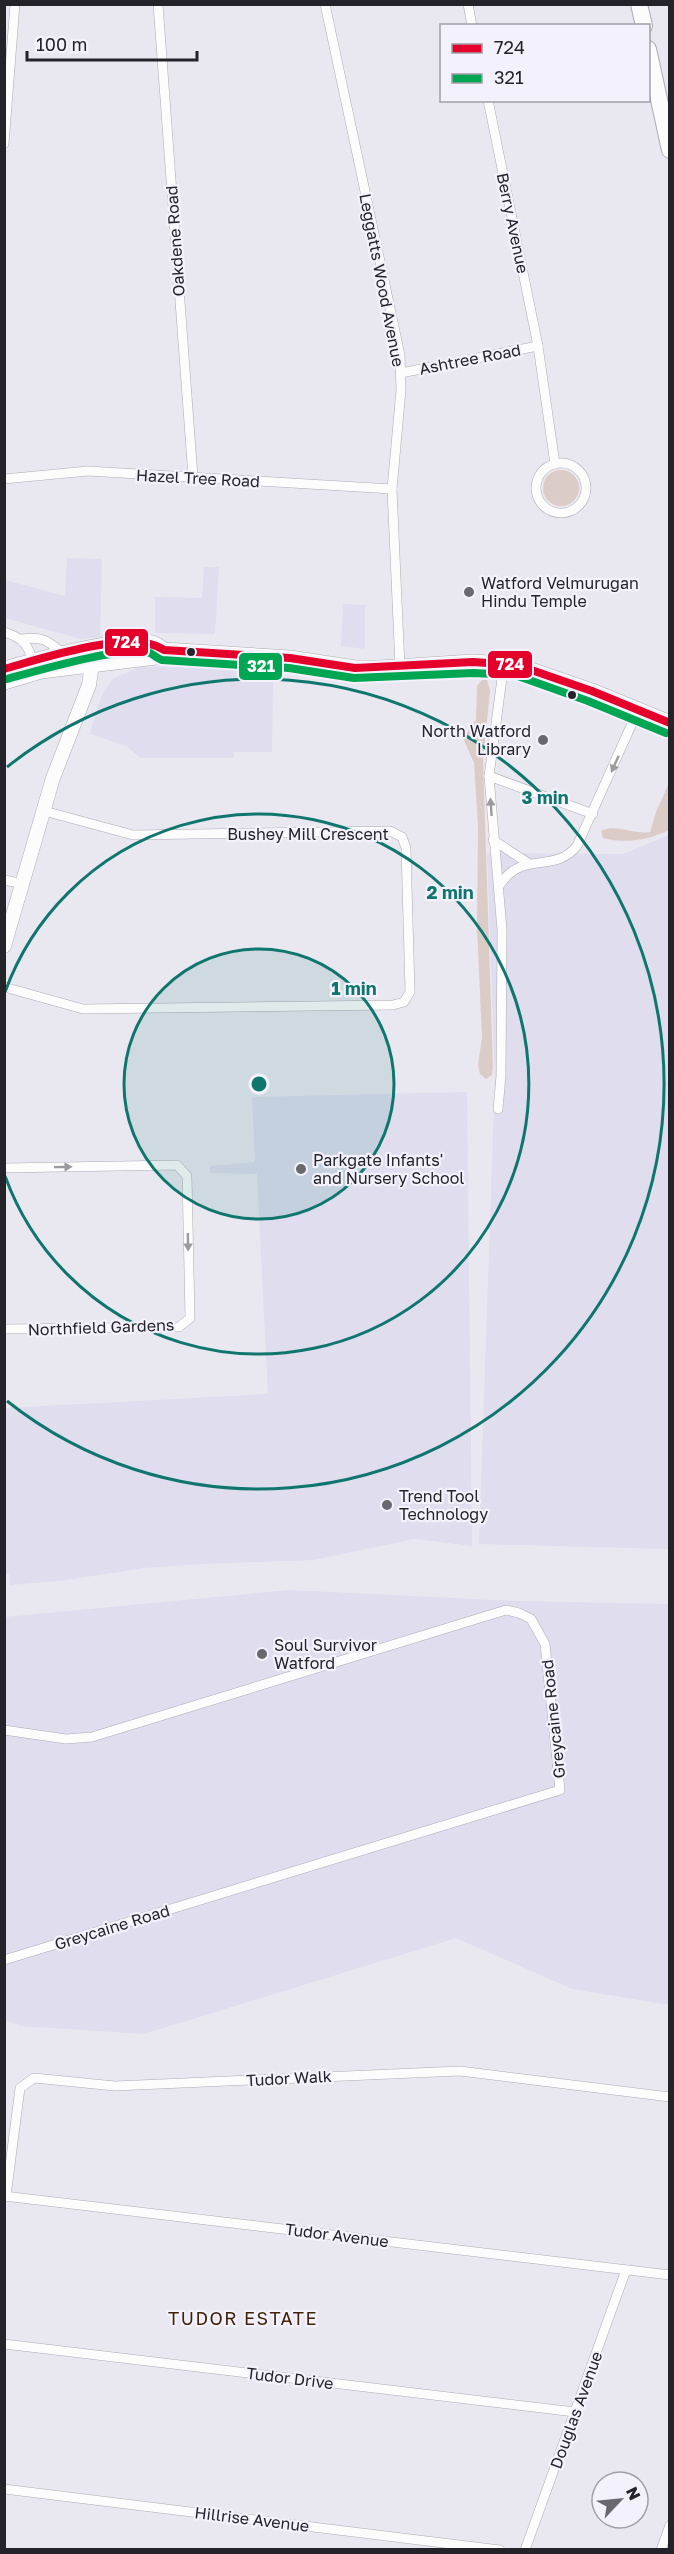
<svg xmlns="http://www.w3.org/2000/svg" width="674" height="2554" font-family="'Golos Text',sans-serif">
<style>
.built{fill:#dfddee}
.green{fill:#dbccc7}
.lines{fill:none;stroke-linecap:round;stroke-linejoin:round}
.street-casing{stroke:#acabb2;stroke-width:10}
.secondary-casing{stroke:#acabb2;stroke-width:15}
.primary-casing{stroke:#acabb2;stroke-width:16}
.highway-casing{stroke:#acabb2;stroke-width:18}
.street{stroke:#fcfcfd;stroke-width:9}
.secondary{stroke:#fcfcfd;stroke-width:14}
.primary{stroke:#fcfcfd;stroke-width:15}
.highway{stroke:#fcfcfd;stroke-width:16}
.bus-1-casing{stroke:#f3f2fc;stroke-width:12}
.bus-2-casing{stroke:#f3f2fc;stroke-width:12}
.bus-1{stroke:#e4002b;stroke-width:8}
.bus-2{stroke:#00a651;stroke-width:8}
.oneway{fill:#9b9a9e}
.ring{fill:none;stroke:#0f766e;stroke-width:3}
.poi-dot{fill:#69686f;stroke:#f3f2fc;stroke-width:2}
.bus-dot{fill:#242329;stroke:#f3f2fc;stroke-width:2}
.labels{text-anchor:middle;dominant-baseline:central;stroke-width:4.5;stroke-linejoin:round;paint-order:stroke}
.street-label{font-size:16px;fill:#242329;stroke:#f3f2fc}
.poi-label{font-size:16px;fill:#242329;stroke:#f3f2fc;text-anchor:start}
.neighbourhood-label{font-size:18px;letter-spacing:1.5px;fill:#402207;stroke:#f3f2fc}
.centre{fill:#0f766e;stroke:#f3f2fc;stroke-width:3}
.ring-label{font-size:18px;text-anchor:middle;font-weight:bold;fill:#0f766e;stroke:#f3f2fc;stroke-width:4.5;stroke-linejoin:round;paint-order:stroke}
.line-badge{stroke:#f3f2fc;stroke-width:2}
.badge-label{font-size:16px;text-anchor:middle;font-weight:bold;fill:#fff}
</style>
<rect width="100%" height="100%" fill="#e9e8f1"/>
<g class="built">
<path d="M 67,558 L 102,559 L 100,637 L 81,639 L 5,618 L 5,580 L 65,596 Z"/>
<path d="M 204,567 L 219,567 L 215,634 L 155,633 L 155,597 L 202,598 Z"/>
<path d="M 343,604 L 365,605 L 365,649 L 341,646 Z"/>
<path d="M 205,666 L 273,670 L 272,752 L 233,752 L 234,758 L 141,758 L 126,746 L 90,734 L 98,705 L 105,689 L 114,678 L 140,667 Z"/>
<path d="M 669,835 L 669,1549 L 479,1544 L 495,1077 L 487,853 L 623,854 Z"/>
<path d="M 467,1092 L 472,1546 L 415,1539 L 313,1560 L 202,1564 L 144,1568 L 60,1581 L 10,1585 L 9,1574 L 4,1573 L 5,1408 L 268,1394 L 257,1174 L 210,1173 L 210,1166 L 255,1162 L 252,1097 Z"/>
<path d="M 289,1590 L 517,1601 L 669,1604 L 669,2005 L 572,1989 L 456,1938 L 144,2034 L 21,2026 L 5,2020 L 4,1617 Z"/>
</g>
<g class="green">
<circle cx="561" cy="488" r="18"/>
<path d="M 482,680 L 487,680 L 490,691 L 483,759 L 493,1068 L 492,1075 L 486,1079 L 480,1074 L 478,1065 L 482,1037 L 477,929 L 478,826 L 474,763 L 463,738 L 476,720 L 477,686 Z"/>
<path d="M 669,783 L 669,830 C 648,840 627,844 603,838 L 601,831 C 616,823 634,835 650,832 L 656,812 Z"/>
</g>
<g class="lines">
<defs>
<g id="street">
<path d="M 158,4 L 193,477"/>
<path d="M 325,4 L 400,355 L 401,390 L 392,489 L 400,667"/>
<path d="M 468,4 L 472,26"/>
<path d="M 488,100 L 538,346 L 555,464"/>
<path d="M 4,144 L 15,4"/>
<path d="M 401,373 L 538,346"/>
<circle cx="561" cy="488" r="25"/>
<path d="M 4,479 L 88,471 L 392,489"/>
<path d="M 4,632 C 24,638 29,646 34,665"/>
<path d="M 22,639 C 43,636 48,641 64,654"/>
<path d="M 489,776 L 593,814"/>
<path d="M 493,840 L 528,863"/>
<path d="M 4,880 L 24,884"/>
<path d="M 499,886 C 522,849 553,875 577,846 L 638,710"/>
<path d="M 4,987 L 83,1009 L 393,1005 L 404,1002 L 410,992 L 406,848 L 402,837 L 390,831 L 133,835 L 44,811"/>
<path d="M 498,1109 L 501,1076 L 502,930 L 489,776 L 504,663"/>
<path d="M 4,1168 L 177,1165 L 187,1176 L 190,1318 L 179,1327 L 4,1329"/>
<path d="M 4,1730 L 66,1739 L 92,1737 L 506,1610 L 519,1613 L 531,1619 L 545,1644 L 560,1790 L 4,1960"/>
<path d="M 4,2196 L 670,2275"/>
<path d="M 6,2196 L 20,2088 L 34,2078 L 115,2086 L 460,2071 L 670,2097"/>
<path d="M 4,2344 L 575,2412"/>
<path d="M 4,2489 L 500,2550"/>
<path d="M 525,2550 L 626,2270"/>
<path d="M 661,2550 L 670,2525"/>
</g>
<path id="secondary" d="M 4,946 L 53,778 L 89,685 L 93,657"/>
<g id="primary">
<path d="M 4,669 C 41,659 116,637 152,643 C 156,644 161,648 164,650 L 290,658 L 355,668 L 380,668 L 473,662 L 517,665 L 592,691 L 670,723"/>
<path d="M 4,682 L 41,671 L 156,657 L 164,650"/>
</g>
<g id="highway">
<path d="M 639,4 L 644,26"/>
<path d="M 648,49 L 670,150"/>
</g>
</defs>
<use href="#street" class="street-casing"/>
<use href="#secondary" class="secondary-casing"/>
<use href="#primary" class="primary-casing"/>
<use href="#highway" class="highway-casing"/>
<use href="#street" class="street"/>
<use href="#secondary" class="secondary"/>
<use href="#primary" class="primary"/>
<use href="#highway" class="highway"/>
<defs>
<path id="bus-1" d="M 4,669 C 40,659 133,628 164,650 L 290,658 L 355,668 L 473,662 L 517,665 L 592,691 L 670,723"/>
<path id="bus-2" d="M 7,679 C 36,671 123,645 150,653 C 154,655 158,659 162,660 L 289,668 L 354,678 L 473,673 L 515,675 L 588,701 L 666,733"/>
</defs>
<use href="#bus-1" class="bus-1-casing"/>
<use href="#bus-2" class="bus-2-casing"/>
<use href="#bus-1" class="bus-1"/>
<use href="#bus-2" class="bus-2"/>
</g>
<defs><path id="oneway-solid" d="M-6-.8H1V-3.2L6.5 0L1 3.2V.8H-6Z" transform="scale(1.5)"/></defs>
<g class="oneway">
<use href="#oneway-solid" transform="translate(615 764) rotate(114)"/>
<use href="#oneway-solid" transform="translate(491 807) rotate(-94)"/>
<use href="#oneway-solid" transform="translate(63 1167) rotate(-1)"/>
<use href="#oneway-solid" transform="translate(188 1242) rotate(89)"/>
</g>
<circle cx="259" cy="1084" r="135" fill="#0f766e" fill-opacity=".12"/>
<g class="ring">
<circle cx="259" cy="1084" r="135"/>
<path d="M5 992A270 270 0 1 1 5 1176"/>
<path d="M7 767A405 405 0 1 1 7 1401"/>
</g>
<g class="poi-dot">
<circle cx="469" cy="592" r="6"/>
<circle cx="543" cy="740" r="6"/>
<circle cx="301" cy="1169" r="6"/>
<circle cx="387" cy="1505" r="6"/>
<circle cx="262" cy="1654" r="6"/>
</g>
<g class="bus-dot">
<circle cx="191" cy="652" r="5"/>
<circle cx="572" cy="695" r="5"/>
</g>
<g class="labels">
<g class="street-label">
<text transform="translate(513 223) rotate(78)">Berry Avenue</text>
<text transform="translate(175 241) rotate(-94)">Oakdene Road</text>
<text transform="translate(382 280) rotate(79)">Leggatts Wood Avenue</text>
<text transform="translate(470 359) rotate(-11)">Ashtree Road</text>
<text transform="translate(198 478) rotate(3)">Hazel Tree Road</text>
<text x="308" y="834">Bushey Mill Crescent</text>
<text transform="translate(101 1327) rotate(-2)">Northfield Gardens</text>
<text transform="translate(553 1719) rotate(-96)">Greycaine Road</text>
<text transform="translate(112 1927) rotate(-17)">Greycaine Road</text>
<text transform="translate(289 2078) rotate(-3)">Tudor Walk</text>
<text transform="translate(337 2235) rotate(7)">Tudor Avenue</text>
<text transform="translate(290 2378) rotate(7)">Tudor Drive</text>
<text transform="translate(576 2410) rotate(-70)">Douglas Avenue</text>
<text transform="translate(252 2519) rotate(7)">Hillrise Avenue</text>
</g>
<g class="poi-label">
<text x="481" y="583">Watford Velmurugan<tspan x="481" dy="18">Hindu Temple</tspan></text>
<text x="531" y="731" text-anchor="end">North Watford<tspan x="531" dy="18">Library</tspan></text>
<text x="313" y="1160">Parkgate Infants'<tspan x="313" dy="18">and Nursery School</tspan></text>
<text x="399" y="1496">Trend Tool<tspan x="399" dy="18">Technology</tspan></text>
<text x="274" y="1645">Soul Survivor<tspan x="274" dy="18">Watford</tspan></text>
</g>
<g class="neighbourhood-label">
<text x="243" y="2318">TUDOR ESTATE</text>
</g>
</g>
<circle cx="259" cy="1084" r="9" class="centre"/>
<g class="ring-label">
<text x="545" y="804">3 min</text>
<text x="450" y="899">2 min</text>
<text x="354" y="995">1 min</text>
</g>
<g class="line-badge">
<rect x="104" y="628" width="45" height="29" rx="6" fill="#e4002b"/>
<rect x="487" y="650" width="46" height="29" rx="6" fill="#e4002b"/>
<rect x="238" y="652" width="45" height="29" rx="6" fill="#00a651"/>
</g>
<g class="badge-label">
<text x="126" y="648">724</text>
<text x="510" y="670">724</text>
<text x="261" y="672">321</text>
</g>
<rect width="674" height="2554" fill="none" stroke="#242329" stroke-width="12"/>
<rect x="440" y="24" width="210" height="78" fill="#f3f2fc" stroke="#a09fa8" stroke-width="1.5"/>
<rect x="452" y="44" width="30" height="9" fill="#e4002b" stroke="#a09fa8" stroke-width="1.5"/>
<text x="494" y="54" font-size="18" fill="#242329">724</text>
<rect x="452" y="74" width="30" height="9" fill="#00a651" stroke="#a09fa8" stroke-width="1.5"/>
<text x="494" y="84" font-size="18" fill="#242329">321</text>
<g transform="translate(620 2500) rotate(64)"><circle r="28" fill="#f3f2fc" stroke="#a09fa8" stroke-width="1.5"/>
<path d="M0-4.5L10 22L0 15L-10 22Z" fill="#69686f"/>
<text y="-9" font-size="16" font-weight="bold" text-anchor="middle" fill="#242329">N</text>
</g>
<path d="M27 51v9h170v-9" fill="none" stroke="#242329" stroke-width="3"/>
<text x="36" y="51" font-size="18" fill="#242329" stroke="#f3f2fc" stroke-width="4.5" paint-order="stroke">100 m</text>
</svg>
